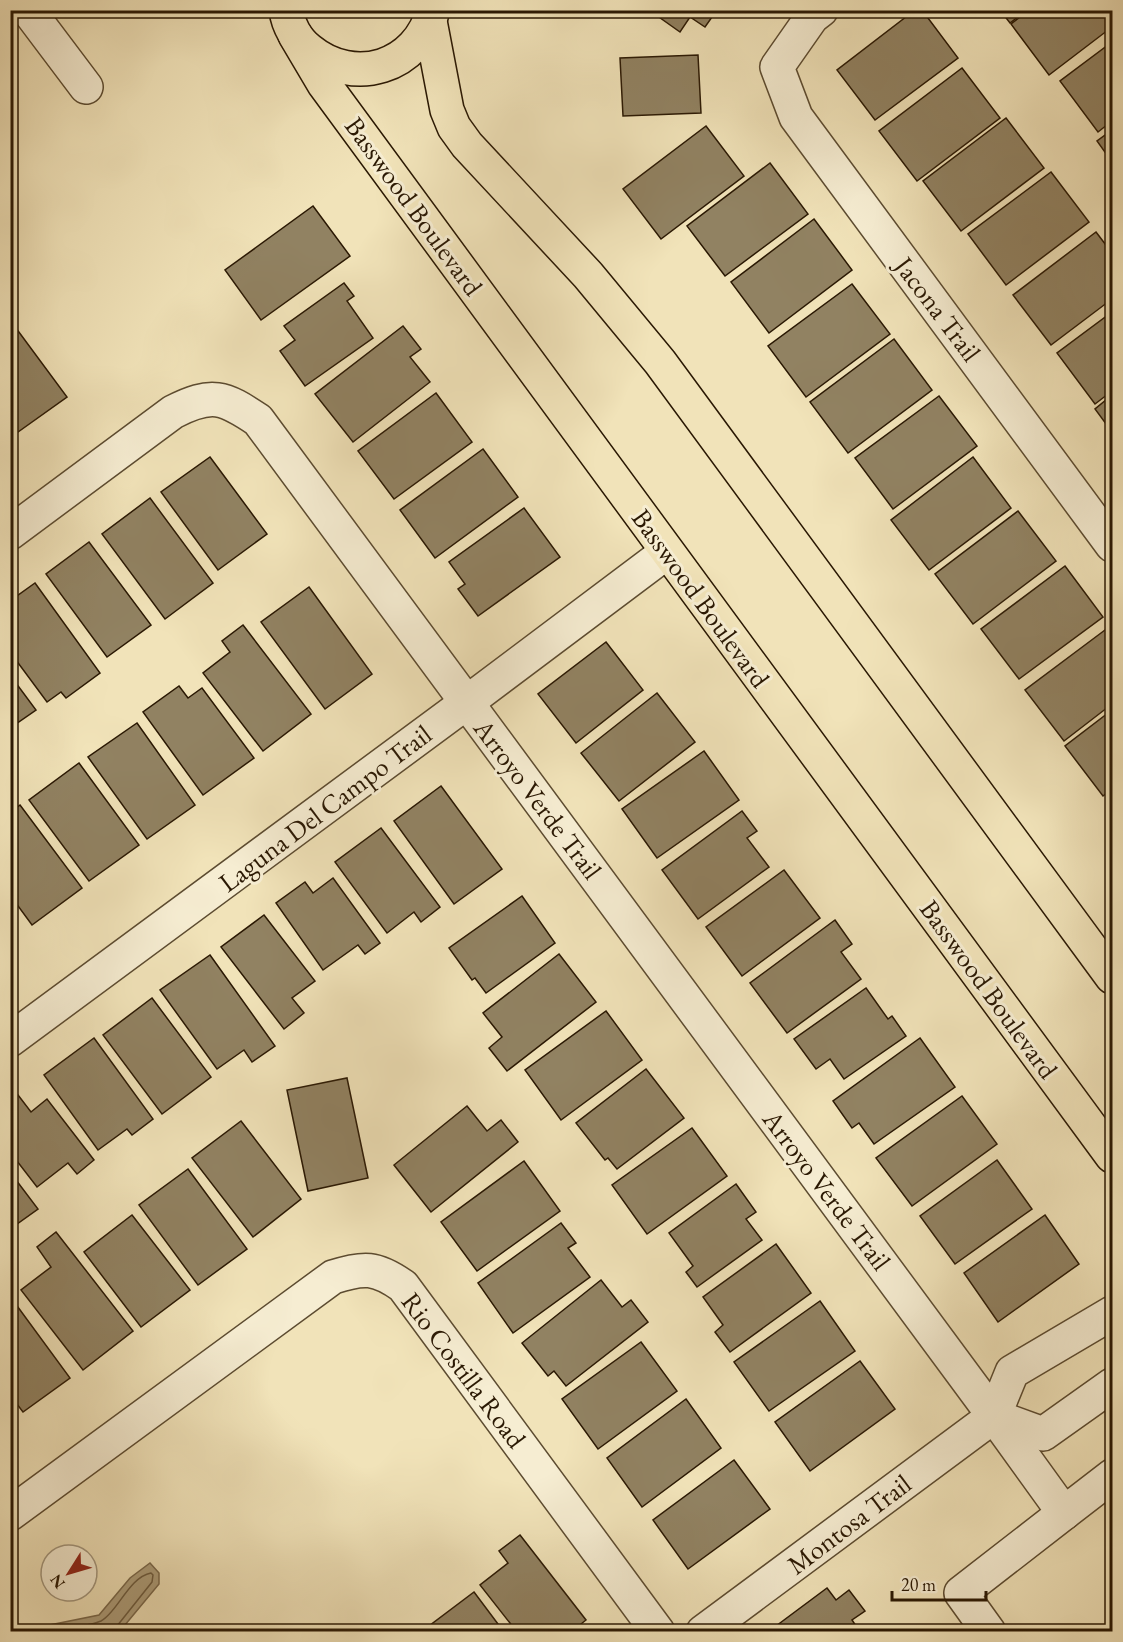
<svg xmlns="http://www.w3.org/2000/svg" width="1123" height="1642" font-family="'EB Garamond',serif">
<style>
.water{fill:#ad9e7b;stroke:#79684b;stroke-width:1.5}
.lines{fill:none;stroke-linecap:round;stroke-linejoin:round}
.shore{stroke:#6c5b3f;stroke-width:1.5}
.building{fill:#918262;stroke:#2a1803;stroke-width:1.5}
.minor-casing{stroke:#5c4b30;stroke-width:36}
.major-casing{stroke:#2a1803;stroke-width:36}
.minor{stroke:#f6edd2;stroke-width:33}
.major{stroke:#f1e3b9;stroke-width:33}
.labels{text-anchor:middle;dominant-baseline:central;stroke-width:6;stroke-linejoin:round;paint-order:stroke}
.street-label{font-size:27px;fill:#2a1803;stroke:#f6edd2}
</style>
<rect width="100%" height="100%" fill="#f1e3b9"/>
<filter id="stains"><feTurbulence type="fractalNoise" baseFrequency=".00333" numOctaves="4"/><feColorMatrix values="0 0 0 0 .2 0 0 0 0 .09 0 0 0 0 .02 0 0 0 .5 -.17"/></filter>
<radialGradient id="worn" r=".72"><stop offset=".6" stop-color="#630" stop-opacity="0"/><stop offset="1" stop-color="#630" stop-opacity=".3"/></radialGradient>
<path class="water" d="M 150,1563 L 159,1573 L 159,1584 L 120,1631 L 33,1631 L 35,1628 L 99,1615 L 130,1578 Z"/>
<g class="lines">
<path class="shore" d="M 50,1632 C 63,1629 90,1626 101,1621 C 117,1613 129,1577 151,1573 L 153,1575 L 152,1582 L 117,1626 L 115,1632"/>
</g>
<g class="building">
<path d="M 649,10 L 717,10 L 705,27 L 690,17 L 680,32 Z"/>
<path d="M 915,10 L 922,10 L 958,58 L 875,120 L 837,70 Z"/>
<path d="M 1000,10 L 1027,10 L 1010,23 Z"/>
<path d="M 1029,10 L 1112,10 L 1112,27 L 1049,75 L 1011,24 Z"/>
<path d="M 1112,42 L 1112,121 L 1098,132 L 1060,81 Z"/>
<path d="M 698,55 L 701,113 L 623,116 L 620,58 Z"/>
<path d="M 962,68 L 1000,118 L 917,181 L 879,131 Z"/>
<path d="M 1006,118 L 1044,168 L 961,231 L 923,181 Z"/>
<path d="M 706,126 L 744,176 L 661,239 L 623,189 Z"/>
<path d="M 1112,130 L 1112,162 L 1097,141 Z"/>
<path d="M 770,163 L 808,214 L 725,276 L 687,226 Z"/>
<path d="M 1051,172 L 1089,222 L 1006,285 L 968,234 Z"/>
<path d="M 313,206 L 350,256 L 261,320 L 225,270 Z"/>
<path d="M 814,219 L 852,270 L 769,333 L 731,282 Z"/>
<path d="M 1096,232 L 1112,253 L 1112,299 L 1051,345 L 1013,295 Z"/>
<path d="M 344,283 L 354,296 L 347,301 L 373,338 L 305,386 L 280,351 L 295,340 L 284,326 Z"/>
<path d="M 852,284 L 890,334 L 806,397 L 768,346 Z"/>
<path d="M 1112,312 L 1112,391 L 1095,404 L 1057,353 Z"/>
<path d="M 10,320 L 67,397 L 18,432 L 10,422 Z"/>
<path d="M 403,326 L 421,349 L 410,357 L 430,382 L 353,442 L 315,394 Z"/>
<path d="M 894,339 L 932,390 L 848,453 L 810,402 Z"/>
<path d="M 436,393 L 472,442 L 394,499 L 358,451 Z"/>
<path d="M 1112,395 L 1112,432 L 1095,409 Z"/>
<path d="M 939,396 L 977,446 L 893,509 L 855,458 Z"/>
<path d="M 483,449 L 518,497 L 435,558 L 400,510 Z"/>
<path d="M 210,457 L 267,534 L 218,570 L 161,492 Z"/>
<path d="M 973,457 L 1011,508 L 929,570 L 891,520 Z"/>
<path d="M 150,498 L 213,583 L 165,619 L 102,534 Z"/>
<path d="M 524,508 L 560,557 L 478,616 L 458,589 L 465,584 L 449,562 Z"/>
<path d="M 1018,511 L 1056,561 L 973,624 L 935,574 Z"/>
<path d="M 89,542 L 151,625 L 107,657 L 46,574 Z"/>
<path d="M 1065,566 L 1103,617 L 1019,679 L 981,629 Z"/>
<path d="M 35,583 L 100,673 L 66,698 L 61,692 L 47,702 L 10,652 L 10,601 Z"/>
<path d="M 309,587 L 372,674 L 325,709 L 261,622 Z"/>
<path d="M 243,625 L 311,714 L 263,751 L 203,673 L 230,652 L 222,641 Z"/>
<path d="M 1109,627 L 1112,632 L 1112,704 L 1064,741 L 1025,690 Z"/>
<path d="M 606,642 L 643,690 L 576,743 L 538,694 Z"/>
<path d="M 10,675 L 36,710 L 10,728 Z"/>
<path d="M 179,686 L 188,698 L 202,688 L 254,758 L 203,795 L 143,712 Z"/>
<path d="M 657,693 L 695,742 L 619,801 L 581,753 Z"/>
<path d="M 1112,710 L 1112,789 L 1103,796 L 1065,746 Z"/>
<path d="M 137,723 L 195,805 L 147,839 L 88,757 Z"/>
<path d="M 704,751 L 739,800 L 657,858 L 622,809 Z"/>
<path d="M 79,763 L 139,845 L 89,881 L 29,800 Z"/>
<path d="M 441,786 L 502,869 L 454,904 L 394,821 Z"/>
<path d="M 20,805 L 82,888 L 32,925 L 10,895 L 10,813 Z"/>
<path d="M 742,811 L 757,831 L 747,838 L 769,867 L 698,919 L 662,870 Z"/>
<path d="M 381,828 L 440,907 L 421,922 L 414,912 L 387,933 L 335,862 Z"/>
<path d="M 784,870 L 820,918 L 742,976 L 706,927 Z"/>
<path d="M 333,878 L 380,943 L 365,954 L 358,945 L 323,970 L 276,903 L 305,882 L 313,893 Z"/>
<path d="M 522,896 L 555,943 L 486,993 L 475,978 L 472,980 L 449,948 Z"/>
<path d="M 264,915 L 315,981 L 292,998 L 304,1013 L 284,1029 L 221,947 Z"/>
<path d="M 835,920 L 852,944 L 841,952 L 861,979 L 787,1033 L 750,983 Z"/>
<path d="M 559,954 L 596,1002 L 507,1071 L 489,1048 L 502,1037 L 483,1013 Z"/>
<path d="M 210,955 L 275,1046 L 252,1062 L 244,1050 L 217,1069 L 160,990 Z"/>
<path d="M 866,988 L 888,1019 L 892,1016 L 906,1036 L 844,1079 L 830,1059 L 816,1069 L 794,1039 Z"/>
<path d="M 152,998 L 211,1077 L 162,1114 L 103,1035 Z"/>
<path d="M 606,1011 L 642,1060 L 561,1120 L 525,1070 Z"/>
<path d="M 94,1038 L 153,1119 L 132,1135 L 127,1129 L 98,1150 L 44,1075 Z"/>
<path d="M 920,1038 L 955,1087 L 874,1144 L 859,1123 L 852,1128 L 833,1101 Z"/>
<path d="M 646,1069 L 684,1118 L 617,1169 L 608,1158 L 605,1160 L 576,1123 Z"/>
<path d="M 347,1078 L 368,1178 L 308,1191 L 287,1090 Z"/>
<path d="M 18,1095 L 31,1112 L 47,1099 L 94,1160 L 77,1174 L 68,1163 L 37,1187 L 10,1152 L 10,1100 Z"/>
<path d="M 962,1096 L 997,1144 L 912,1206 L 876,1158 Z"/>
<path d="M 467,1106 L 487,1131 L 501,1120 L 518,1142 L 431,1212 L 394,1165 Z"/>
<path d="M 241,1121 L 301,1199 L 253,1237 L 192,1158 Z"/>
<path d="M 692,1128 L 727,1176 L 647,1234 L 612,1185 Z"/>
<path d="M 997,1160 L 1032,1209 L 955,1264 L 920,1216 Z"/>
<path d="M 524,1161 L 560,1211 L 477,1271 L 441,1222 Z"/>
<path d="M 188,1169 L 247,1249 L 198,1285 L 139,1205 Z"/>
<path d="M 10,1172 L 38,1209 L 10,1229 Z"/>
<path d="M 736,1184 L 756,1212 L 746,1219 L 762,1240 L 697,1287 L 686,1272 L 693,1266 L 669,1233 Z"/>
<path d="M 132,1215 L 190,1290 L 141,1327 L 84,1252 Z"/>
<path d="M 1045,1215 L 1079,1264 L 998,1322 L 964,1273 Z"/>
<path d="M 561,1223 L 576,1243 L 568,1248 L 590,1277 L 513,1333 L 478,1283 Z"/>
<path d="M 56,1232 L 133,1331 L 83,1370 L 21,1290 L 51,1267 L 37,1247 Z"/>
<path d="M 776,1244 L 811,1293 L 730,1352 L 715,1332 L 723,1325 L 703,1297 Z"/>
<path d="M 601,1280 L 622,1307 L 631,1300 L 648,1322 L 566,1386 L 554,1371 L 548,1376 L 522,1343 Z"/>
<path d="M 12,1299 L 70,1378 L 23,1412 L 10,1395 Z"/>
<path d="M 820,1301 L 855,1351 L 769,1411 L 734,1362 Z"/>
<path d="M 641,1342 L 677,1391 L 598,1449 L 562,1399 Z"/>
<path d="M 860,1361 L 895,1409 L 810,1471 L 775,1422 Z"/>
<path d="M 686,1399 L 721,1448 L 642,1507 L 607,1458 Z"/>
<path d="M 734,1460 L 770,1509 L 688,1569 L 653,1520 Z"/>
<path d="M 520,1535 L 586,1620 L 571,1632 L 517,1632 L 480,1585 L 508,1563 L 499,1551 Z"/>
<path d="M 827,1588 L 836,1600 L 849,1590 L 865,1611 L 852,1620 L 860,1632 L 768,1632 Z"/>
<path d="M 474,1592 L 504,1632 L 427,1632 L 425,1629 Z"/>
</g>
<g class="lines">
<defs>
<g id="minor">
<path d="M 28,10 L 86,87"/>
<path d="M 821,10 L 812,17 L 777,67 L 796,117 L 1112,545"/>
<path d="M 10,533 L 173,412 C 212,392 224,397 258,420 L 994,1416 L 1064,1513 L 1112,1476"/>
<path d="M 10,1040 L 466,703 L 667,552"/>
<path d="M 994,1416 L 1043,1434 L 1112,1385"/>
<path d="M 10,1514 L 333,1277 C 364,1267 376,1267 403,1286 L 658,1632"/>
<path d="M 703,1632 L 994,1416 L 1012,1372 L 1112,1313"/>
<path d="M 989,1632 L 961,1593 L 1064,1513"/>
</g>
<g id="major">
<path d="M 286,10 C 288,25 297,41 309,50 C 354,87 418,68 433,10"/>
<path d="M 430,21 L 447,110 L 454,127 L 467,145 L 588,275 L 660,362 L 1112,977"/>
<path d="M 295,35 L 324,84 L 1112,1156"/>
</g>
</defs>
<use href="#minor" class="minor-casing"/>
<use href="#major" class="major-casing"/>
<use href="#minor" class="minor"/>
<use href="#major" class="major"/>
</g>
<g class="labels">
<g class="street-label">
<text transform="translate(414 206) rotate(54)">Basswood Boulevard</text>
<text transform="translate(938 309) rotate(53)">Jacona Trail</text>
<text transform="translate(701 598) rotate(54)">Basswood Boulevard</text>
<text transform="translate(538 799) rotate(53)">Arroyo Verde Trail</text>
<text transform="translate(325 808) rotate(-37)">Laguna Del Campo Trail</text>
<text transform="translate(989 989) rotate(54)">Basswood Boulevard</text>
<text transform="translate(827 1190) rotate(53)">Arroyo Verde Trail</text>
<text transform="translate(464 1370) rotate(53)">Rio Costilla Road</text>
<text transform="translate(849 1524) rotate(-37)">Montosa Trail</text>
</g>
</g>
<rect width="1123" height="1642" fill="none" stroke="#f1e3b9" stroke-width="36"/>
<rect x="12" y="12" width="1099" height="1618" fill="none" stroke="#2a1803" stroke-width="3"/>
<rect x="18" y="18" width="1087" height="1606" fill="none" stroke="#2a1803" stroke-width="1.5"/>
<g transform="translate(69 1573) rotate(233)"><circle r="28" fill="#f6edd2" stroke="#a4987f" stroke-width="1.5"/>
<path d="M0-4.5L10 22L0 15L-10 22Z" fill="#8f2418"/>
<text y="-9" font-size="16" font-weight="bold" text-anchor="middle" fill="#2a1803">N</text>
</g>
<path d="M892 1591v9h94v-9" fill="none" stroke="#2a1803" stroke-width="3"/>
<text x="901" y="1591" font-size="18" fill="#2a1803" stroke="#f6edd2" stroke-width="4.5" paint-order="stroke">20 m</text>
<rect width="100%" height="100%" filter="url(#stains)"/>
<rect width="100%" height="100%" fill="url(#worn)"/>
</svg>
